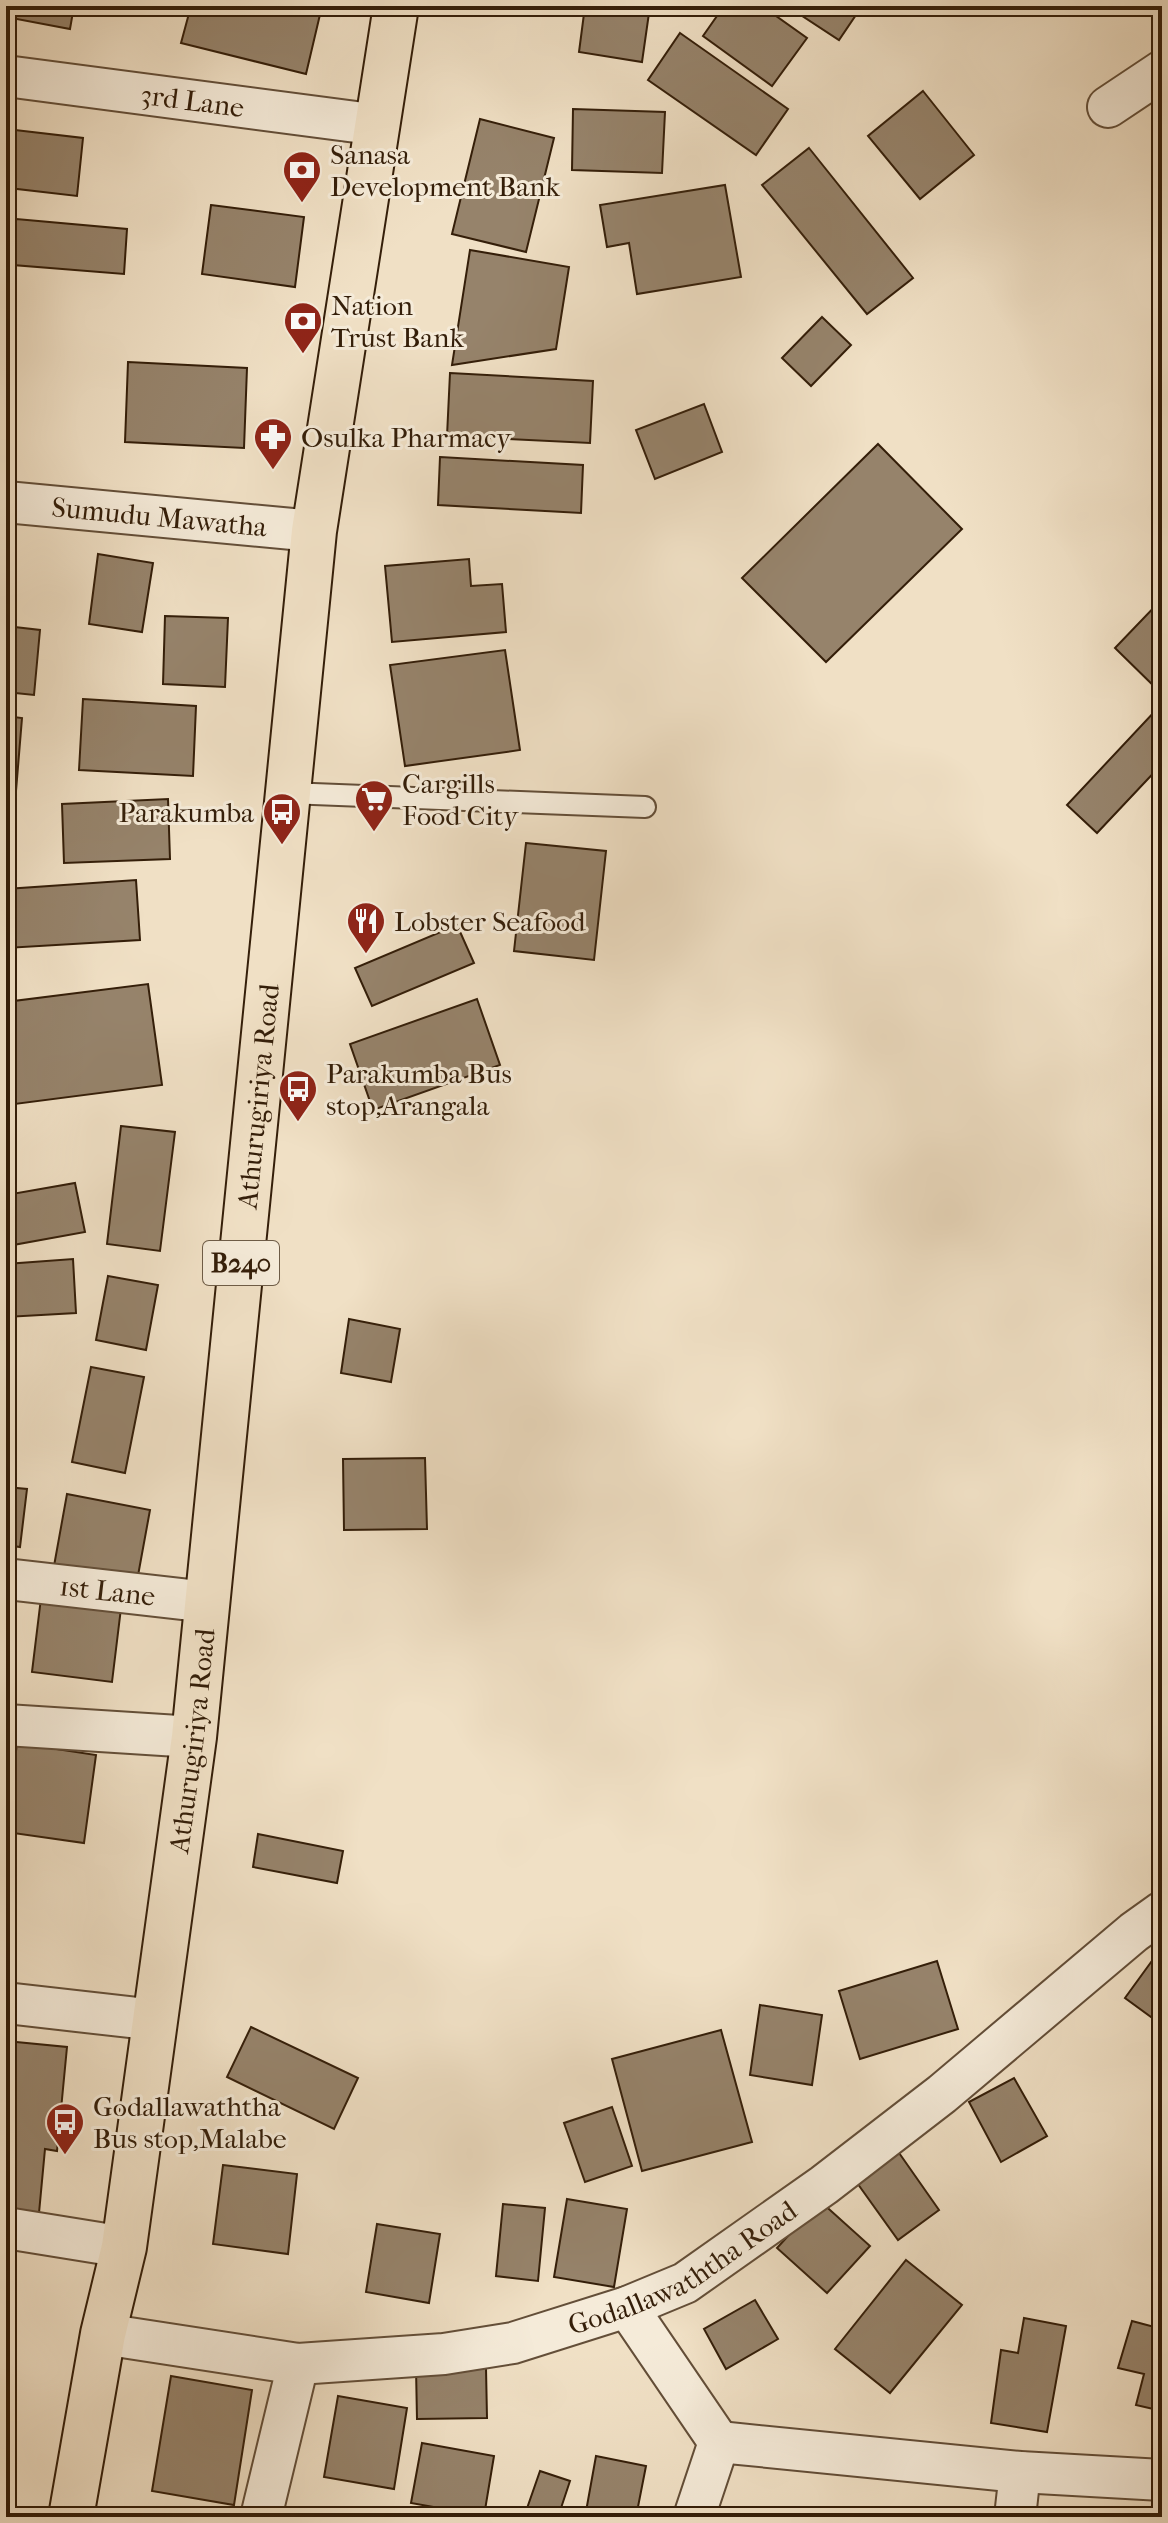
<svg xmlns="http://www.w3.org/2000/svg" width="1168" height="2523" font-family="'IM FELL French Canon',serif">
<style>
.building{fill:#96836b;stroke:#341e09;stroke-width:2}
.lines{fill:none;stroke-linecap:round;stroke-linejoin:round}
.service-casing{stroke:#634e38;stroke-width:24}
.minor-casing{stroke:#634e38;stroke-width:44}
.primary-casing{stroke:#341e09;stroke-width:48}
.service{stroke:#f5ebd9;stroke-width:20}
.minor{stroke:#f5ebd9;stroke-width:40}
.primary{stroke:#f0e0c5;stroke-width:44}
.labels{text-anchor:middle;dominant-baseline:central;stroke-width:6;stroke-linejoin:round;paint-order:stroke}
.shield{fill:#f5ebd9;stroke:#6e5c47;stroke-width:2}
.shield-label{font-size:26px;font-weight:bold;fill:#341e09}
.street-label{font-size:28px;fill:#341e09;stroke:#f5ebd9}
.poi-label{font-size:28px;fill:#341e09;stroke:#f5ebd9;text-anchor:start}
</style>
<rect width="100%" height="100%" fill="#f0e0c5"/>
<filter id="stains"><feTurbulence type="fractalNoise" baseFrequency=".0025" numOctaves="4"/><feColorMatrix values="0 0 0 0 .2 0 0 0 0 .09 0 0 0 0 .02 0 0 0 .5 -.17"/></filter>
<radialGradient id="worn" r=".72"><stop offset=".6" stop-color="#630" stop-opacity="0"/><stop offset="1" stop-color="#630" stop-opacity=".3"/></radialGradient>
<g class="building">
<path d="M 6,6 L 74,6 L 70,29 L 6,17 Z"/>
<path d="M 191,6 L 322,6 L 306,74 L 181,43 Z"/>
<path d="M 585,6 L 650,6 L 642,62 L 579,52 Z"/>
<path d="M 724,6 L 762,6 L 807,38 L 772,86 L 703,36 Z"/>
<path d="M 787,6 L 862,6 L 839,40 Z"/>
<path d="M 680,33 L 788,109 L 756,155 L 648,80 Z"/>
<path d="M 923,91 L 974,155 L 920,199 L 868,136 Z"/>
<path d="M 573,109 L 665,112 L 662,173 L 572,170 Z"/>
<path d="M 480,119 L 554,138 L 526,252 L 452,234 Z"/>
<path d="M 15,130 L 83,138 L 77,196 L 9,188 Z"/>
<path d="M 809,148 L 913,278 L 867,314 L 762,185 Z"/>
<path d="M 725,185 L 741,277 L 637,294 L 629,243 L 607,247 L 600,205 Z"/>
<path d="M 211,205 L 304,217 L 295,287 L 202,274 Z"/>
<path d="M 16,219 L 127,229 L 124,274 L 13,265 Z"/>
<path d="M 470,250 L 569,267 L 556,349 L 452,365 Z"/>
<path d="M 822,317 L 851,345 L 811,386 L 782,358 Z"/>
<path d="M 128,362 L 247,368 L 244,448 L 125,442 Z"/>
<path d="M 450,373 L 593,381 L 590,443 L 447,436 Z"/>
<path d="M 704,404 L 722,452 L 655,479 L 636,430 Z"/>
<path d="M 878,444 L 962,529 L 826,662 L 742,578 Z"/>
<path d="M 440,457 L 583,465 L 581,513 L 438,505 Z"/>
<path d="M 98,554 L 153,563 L 142,632 L 89,624 Z"/>
<path d="M 469,559 L 471,586 L 502,584 L 506,632 L 392,642 L 385,566 Z"/>
<path d="M 1162,599 L 1162,694 L 1115,648 Z"/>
<path d="M 165,616 L 228,618 L 225,687 L 163,684 Z"/>
<path d="M 6,626 L 40,630 L 34,695 L 6,692 Z"/>
<path d="M 505,650 L 520,750 L 405,766 L 390,665 Z"/>
<path d="M 83,699 L 196,706 L 193,776 L 79,770 Z"/>
<path d="M 1157,709 L 1162,714 L 1162,764 L 1097,833 L 1067,805 Z"/>
<path d="M 6,716 L 22,718 L 16,791 L 6,790 Z"/>
<path d="M 168,799 L 170,859 L 64,863 L 62,804 Z"/>
<path d="M 526,843 L 606,851 L 594,960 L 514,951 Z"/>
<path d="M 136,880 L 140,940 L 6,948 L 6,889 Z"/>
<path d="M 457,925 L 474,963 L 372,1006 L 355,968 Z"/>
<path d="M 148,984 L 162,1085 L 15,1104 L 6,1039 L 6,1002 Z"/>
<path d="M 477,999 L 500,1065 L 373,1110 L 350,1044 Z"/>
<path d="M 121,1126 L 175,1132 L 160,1251 L 107,1244 Z"/>
<path d="M 75,1183 L 85,1232 L 13,1245 L 6,1210 L 6,1195 Z"/>
<path d="M 73,1259 L 76,1313 L 6,1317 L 6,1264 Z"/>
<path d="M 108,1276 L 158,1285 L 146,1350 L 96,1340 Z"/>
<path d="M 349,1319 L 400,1329 L 391,1382 L 341,1373 Z"/>
<path d="M 91,1367 L 144,1377 L 125,1473 L 72,1462 Z"/>
<path d="M 425,1458 L 427,1529 L 344,1530 L 343,1459 Z"/>
<path d="M 6,1487 L 27,1489 L 20,1547 L 6,1545 Z"/>
<path d="M 67,1494 L 150,1510 L 137,1581 L 54,1566 Z"/>
<path d="M 41,1598 L 121,1608 L 112,1682 L 32,1672 Z"/>
<path d="M 17,1743 L 96,1755 L 84,1843 L 6,1832 Z"/>
<path d="M 258,1834 L 343,1851 L 337,1883 L 253,1867 Z"/>
<path d="M 1162,1947 L 1162,2025 L 1125,1998 Z"/>
<path d="M 937,1961 L 958,2029 L 860,2059 L 839,1991 Z"/>
<path d="M 760,2005 L 822,2015 L 812,2085 L 750,2075 Z"/>
<path d="M 251,2027 L 358,2078 L 334,2129 L 227,2077 Z"/>
<path d="M 721,2030 L 752,2142 L 642,2171 L 612,2059 Z"/>
<path d="M 6,2041 L 67,2047 L 57,2151 L 45,2149 L 39,2213 L 6,2209 Z"/>
<path d="M 1014,2078 L 1047,2136 L 1001,2162 L 969,2102 Z"/>
<path d="M 612,2107 L 632,2166 L 585,2182 L 564,2123 Z"/>
<path d="M 897,2150 L 939,2210 L 898,2240 L 855,2180 Z"/>
<path d="M 223,2165 L 297,2174 L 288,2254 L 213,2244 Z"/>
<path d="M 567,2199 L 627,2209 L 614,2287 L 554,2277 Z"/>
<path d="M 820,2201 L 870,2246 L 827,2293 L 777,2248 Z"/>
<path d="M 503,2204 L 545,2208 L 538,2281 L 496,2276 Z"/>
<path d="M 377,2224 L 440,2234 L 429,2303 L 366,2292 Z"/>
<path d="M 906,2260 L 962,2305 L 890,2393 L 835,2349 Z"/>
<path d="M 755,2300 L 778,2339 L 726,2369 L 704,2329 Z"/>
<path d="M 1024,2318 L 1066,2326 L 1047,2432 L 991,2423 L 1001,2350 L 1018,2353 Z"/>
<path d="M 1132,2321 L 1162,2329 L 1162,2411 L 1136,2405 L 1144,2374 L 1118,2368 Z"/>
<path d="M 416,2368 L 486,2368 L 487,2418 L 417,2419 Z"/>
<path d="M 171,2376 L 252,2390 L 234,2505 L 152,2491 Z"/>
<path d="M 338,2396 L 407,2408 L 394,2489 L 324,2477 Z"/>
<path d="M 422,2443 L 494,2456 L 484,2516 L 411,2503 Z"/>
<path d="M 596,2456 L 646,2466 L 636,2517 L 585,2517 Z"/>
<path d="M 540,2471 L 570,2481 L 558,2517 L 524,2517 Z"/>
</g>
<g class="lines">
<defs>
<path id="service" d="M 288,793 L 645,807"/>
<g id="minor">
<path id="s1" d="M 6,76 L 379,125"/>
<path d="M 1108,107 L 1162,71"/>
<path id="s2" d="M 6,502 L 314,531"/>
<path id="s3" d="M 6,1579 L 208,1602"/>
<path d="M 6,1725 L 194,1737"/>
<path d="M 6,2003 L 156,2020"/>
<path d="M 6,2228 L 124,2247"/>
<path d="M 627,2307 L 719,2442 L 694,2517"/>
<path id="s4" d="M 103,2334 L 298,2364 L 444,2354 L 513,2343 L 627,2307 L 685,2283 L 824,2185 L 942,2094 L 1134,1932 L 1162,1912"/>
<path d="M 719,2442 L 1020,2472 L 1162,2480"/>
<path d="M 261,2517 L 298,2364"/>
<path d="M 1015,2517 L 1020,2472"/>
</g>
<g id="primary">
<path id="s5" d="M 71,2517 L 103,2334 L 124,2247 L 194,1737 L 314,531 L 396,6"/>
</g>
</defs>
<use href="#service" class="service-casing"/>
<use href="#minor" class="minor-casing"/>
<use href="#primary" class="primary-casing"/>
<use href="#service" class="service"/>
<use href="#minor" class="minor"/>
<use href="#primary" class="primary"/>
</g>
<defs>
<symbol id="bank-pin" viewBox="-11 -11 22 30"><path d="M0 17L-7.5 6A9.5 9.5 0 1 1 7.5 6Z" fill="#8f2418" stroke="#f5ebd9"/><path d="M-6-4H6V4H-6ZM0-2.3a2.3 2.3 0 1 0 0 4.6a2.3 2.3 0 1 0 0-4.6Z" fill="#fff"/></symbol>
<symbol id="pharmacy-pin" viewBox="-11 -11 22 30"><path d="M0 17L-7.5 6A9.5 9.5 0 1 1 7.5 6Z" fill="#8f2418" stroke="#f5ebd9"/><path d="M-2-6h4v4h4v4h-4v4h-4v-4h-4v-4h4Z" fill="#fff"/></symbol>
<symbol id="supermarket-pin" viewBox="-11 -11 22 30"><path d="M0 17L-7.5 6A9.5 9.5 0 1 1 7.5 6Z" fill="#8f2418" stroke="#f5ebd9"/><path d="M-6-5.5h2.5l.6 2H6L4.5 2H-2.5L-4.4-4H-6ZM-1.5 3.2a1.3 1.3 0 1 0 .1 0ZM3 3.2a1.3 1.3 0 1 0 .1 0Z" fill="#fff"/></symbol>
<symbol id="bus-pin" viewBox="-11 -11 22 30"><path d="M0 17L-7.5 6A9.5 9.5 0 1 1 7.5 6Z" fill="#8f2418" stroke="#f5ebd9"/><path d="M-5-6H5V4H4V6H2V4H-2V6H-4V4H-5ZM-3.5-4V0h7V-4ZM-3.5 1.2v1.5H-2V1.2ZM2 1.2v1.5H3.5V1.2Z" fill="#fff"/></symbol>
<symbol id="restaurant-pin" viewBox="-11 -11 22 30"><path d="M0 17L-7.5 6A9.5 9.5 0 1 1 7.5 6Z" fill="#8f2418" stroke="#f5ebd9"/><path d="M-5-6h1v4h1v-4h1v4h1v-4h1v5L-1.5 .5V6h-2V.5L-5-1ZM5-6V6H3V1.5H1.5Q1.5-4 5-6Z" fill="#fff"/></symbol>
</defs>
<g fill-rule="evenodd">
<use href="#bank-pin" x="280" y="148" width="44" height="60"/>
<use href="#bank-pin" x="281" y="299" width="44" height="60"/>
<use href="#pharmacy-pin" x="251" y="415" width="44" height="60"/>
<use href="#supermarket-pin" x="352" y="777" width="44" height="60"/>
<use href="#bus-pin" x="260" y="790" width="44" height="60"/>
<use href="#restaurant-pin" x="344" y="899" width="44" height="60"/>
<use href="#bus-pin" x="276" y="1067" width="44" height="60"/>
<use href="#bus-pin" x="43" y="2100" width="44" height="60"/>
</g>
<g class="labels">
<rect class="shield" x="203" y="1241" width="76" height="44" rx="6"/>
<g class="shield-label">
<text x="241" y="1263">B240</text>
</g>
<g class="street-label">
<text stroke="none"><textPath href="#s1" startOffset="188">3rd Lane</textPath></text>
<text stroke="none"><textPath href="#s2" startOffset="154">Sumudu Mawatha</textPath></text>
<text stroke="none"><textPath href="#s5" startOffset="1434">Athurugiriya Road</textPath></text>
<text stroke="none"><textPath href="#s3" startOffset="102">1st Lane</textPath></text>
<text stroke="none"><textPath href="#s5" startOffset="786">Athurugiriya Road</textPath></text>
<text stroke="none"><textPath href="#s4" startOffset="600">Godallawaththa Road</textPath></text>
</g>
<g class="poi-label">
<text x="330" y="154">Sanasa<tspan x="330" dy="32">Development Bank</tspan></text>
<text x="331" y="305">Nation<tspan x="331" dy="32">Trust Bank</tspan></text>
<text x="301" y="437">Osulka Pharmacy</text>
<text x="402" y="783">Cargills<tspan x="402" dy="32">Food City</tspan></text>
<text x="254" y="812" text-anchor="end">Parakumba</text>
<text x="394" y="921">Lobster Seafood</text>
<text x="326" y="1073">Parakumba Bus<tspan x="326" dy="32">stop,Arangala</tspan></text>
<text x="93" y="2106">Godallawaththa<tspan x="93" dy="32">Bus stop,Malabe</tspan></text>
</g>
</g>
<rect width="1168" height="2523" fill="none" stroke="#f0e0c5" stroke-width="32"/>
<rect x="8" y="8" width="1152" height="2507" fill="none" stroke="#341e09" stroke-width="4"/>
<rect x="16" y="16" width="1136" height="2491" fill="none" stroke="#341e09" stroke-width="2"/>
<rect width="100%" height="100%" filter="url(#stains)"/>
<rect width="100%" height="100%" fill="url(#worn)"/>
</svg>
